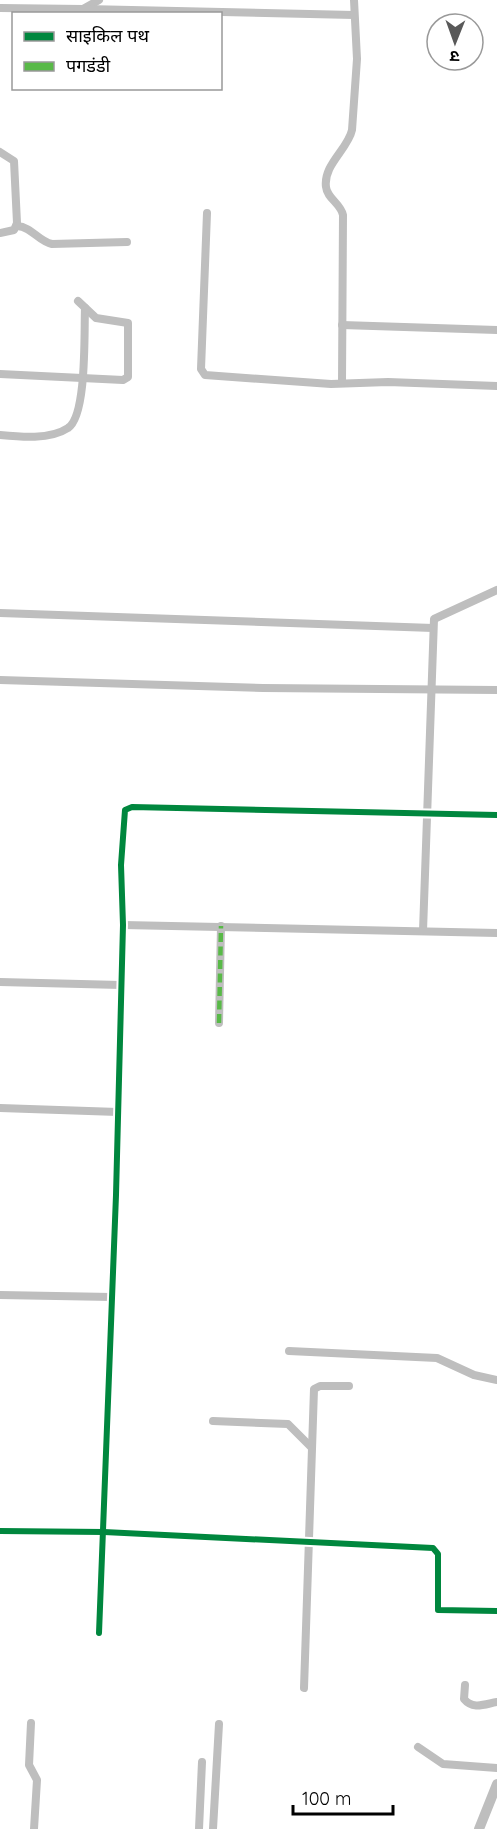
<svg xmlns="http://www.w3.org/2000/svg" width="497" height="1829" font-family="Quicksand,'Noto Sans Devanagari',sans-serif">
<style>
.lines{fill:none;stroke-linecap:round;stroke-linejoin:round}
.minor{stroke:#bebebe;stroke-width:8}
.tertiary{stroke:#bebebe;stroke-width:10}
.quiet{stroke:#58b947;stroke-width:4.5;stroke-dasharray:9 4.5;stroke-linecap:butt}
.cycleway-casing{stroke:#fff;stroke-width:10}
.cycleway{stroke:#00873e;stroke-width:6}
</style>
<rect width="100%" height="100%" fill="#fff"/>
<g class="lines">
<g class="minor">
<path d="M 0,8 L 83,9 L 99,0"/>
<path d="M 86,9 L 354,15"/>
<path d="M 0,152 L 14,161 L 17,223 L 14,230 L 0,233"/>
<path d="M 207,213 L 201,369 L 205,375 L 331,384 L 388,382 L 497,386"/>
<path d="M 17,226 C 32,227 38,241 52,244 L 127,242"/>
<path d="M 342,325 L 497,330"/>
<path d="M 0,374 L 123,380 L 128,377 L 128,323 L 96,318 L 78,301"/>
<path d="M 342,383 L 343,215 C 341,204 327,198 326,187 C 323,165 348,149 352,130 L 357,59 L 354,0"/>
<path d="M 0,435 C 20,437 50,440 68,428 C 87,416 84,333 85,308"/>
<path d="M 0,613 L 433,628"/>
<path d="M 0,680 L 263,688 L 497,690"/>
<path d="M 123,925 L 497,933"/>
<path d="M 423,931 L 434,619 L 497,590"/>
<path d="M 0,982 L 121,985"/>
<path d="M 219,1023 L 221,926"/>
<path d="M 0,1108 L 118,1112"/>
<path d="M 0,1295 L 112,1297"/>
<path d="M 289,1351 L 437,1358 L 474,1375 L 497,1380"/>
<path d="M 213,1421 L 288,1424 L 311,1447"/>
<path d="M 0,1531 L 104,1532 L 433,1548 L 438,1554 L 438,1610 L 497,1611"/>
<path d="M 99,1633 L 116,1195 L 123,925 L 121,865 L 125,810 L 132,807 L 497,815"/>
<path d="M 465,1685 L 464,1699 C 473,1710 485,1704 497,1702"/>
<path d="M 304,1688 L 314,1389 L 320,1386 L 349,1386"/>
<path d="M 31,1723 L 29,1765 L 37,1780 L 34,1829"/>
<path d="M 418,1747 L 443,1764 L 497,1768"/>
<path d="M 199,1829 L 202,1762"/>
<path d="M 213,1829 L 219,1724"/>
</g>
<path class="tertiary" d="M 479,1829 L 497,1784"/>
<path class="quiet" d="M 219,1023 L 221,926"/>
<defs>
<g id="cycleway">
<path d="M 0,1531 L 104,1532 L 433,1548 L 438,1554 L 438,1610 L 497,1611"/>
<path d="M 99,1633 L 116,1195 L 123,925 L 121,865 L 125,810 L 132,807 L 497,815"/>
</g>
</defs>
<use href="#cycleway" class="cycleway-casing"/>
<use href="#cycleway" class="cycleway"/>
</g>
<rect x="12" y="12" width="210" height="78" fill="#ffffff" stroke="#999999" stroke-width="1.5"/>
<rect x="24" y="32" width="30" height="9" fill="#00873e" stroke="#999999" stroke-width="1.5"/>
<text x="66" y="42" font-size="18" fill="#000000">साइकिल पथ</text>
<rect x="24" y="62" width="30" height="9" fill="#58b947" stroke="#999999" stroke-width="1.5"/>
<text x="66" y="72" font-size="18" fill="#000000">पगडंडी</text>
<g transform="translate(455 42) rotate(181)"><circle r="28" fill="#ffffff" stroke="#999999" stroke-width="1.5"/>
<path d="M0-4.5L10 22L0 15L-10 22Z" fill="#595959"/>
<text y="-9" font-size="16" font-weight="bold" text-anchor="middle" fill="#000000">उ</text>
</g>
<path d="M293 1805v9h100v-9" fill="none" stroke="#000000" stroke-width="3"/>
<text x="302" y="1805" font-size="18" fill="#000000" stroke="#ffffff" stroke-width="4.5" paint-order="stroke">100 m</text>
</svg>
